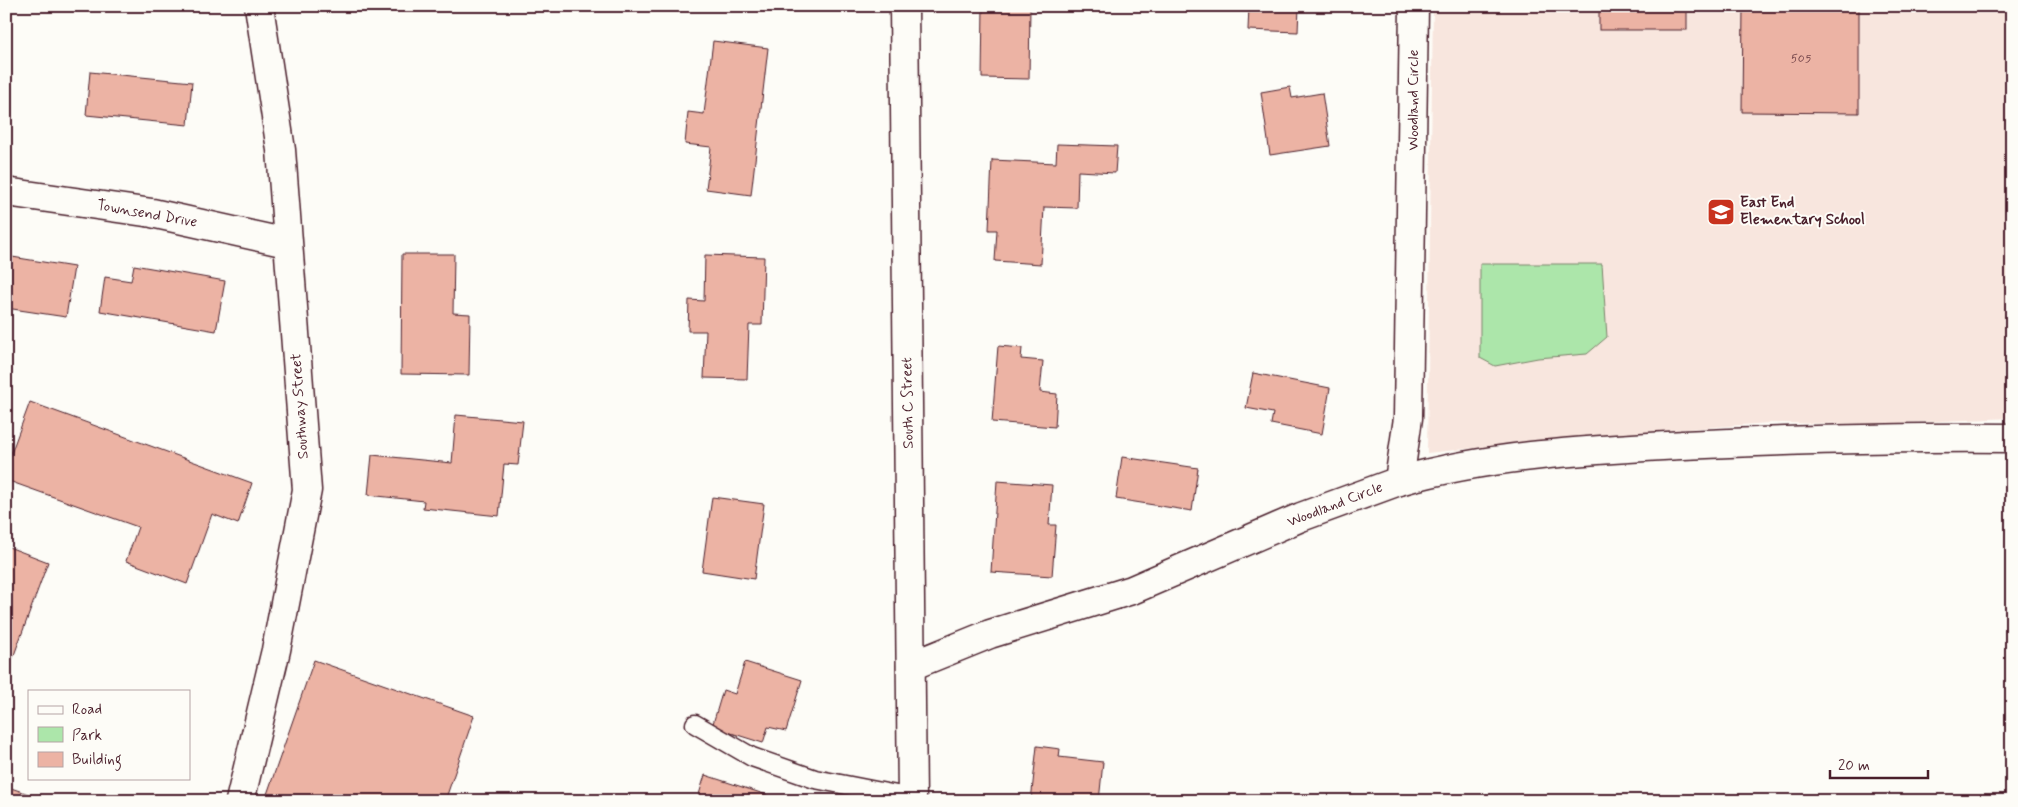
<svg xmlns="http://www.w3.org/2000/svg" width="2018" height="807" font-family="Mynerve,sans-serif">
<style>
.built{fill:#f8e6de}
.green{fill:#ace6aa;stroke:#7b826a}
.building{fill:#ecb3a4;stroke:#4a1f2b}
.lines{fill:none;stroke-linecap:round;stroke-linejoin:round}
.service-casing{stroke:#4a1f2b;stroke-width:21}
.minor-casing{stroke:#4a1f2b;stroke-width:31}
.service{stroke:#fdfcf7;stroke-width:18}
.minor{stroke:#fdfcf7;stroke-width:28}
.labels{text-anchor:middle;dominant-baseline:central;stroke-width:4;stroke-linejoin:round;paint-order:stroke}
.number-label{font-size:12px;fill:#724449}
.street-label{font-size:15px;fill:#4a1f2b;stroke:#fdfcf7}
.poi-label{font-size:15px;font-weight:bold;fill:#4a1f2b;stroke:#fdfcf7;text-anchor:start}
</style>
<rect width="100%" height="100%" fill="#fdfcf7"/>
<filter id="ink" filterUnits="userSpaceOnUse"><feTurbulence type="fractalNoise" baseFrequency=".02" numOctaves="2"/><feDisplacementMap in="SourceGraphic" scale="10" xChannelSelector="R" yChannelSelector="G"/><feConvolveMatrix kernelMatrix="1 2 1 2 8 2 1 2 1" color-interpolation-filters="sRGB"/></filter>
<g filter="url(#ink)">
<path class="built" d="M 1433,6 L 2012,6 L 2012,418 L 1875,424 L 1769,423 L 1594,436 L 1427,453 Z"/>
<path class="green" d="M 1480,264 L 1602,264 L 1607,337 L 1587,354 L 1538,358 L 1495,366 L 1480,358 Z"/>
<g class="building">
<path d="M 983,6 L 1030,6 L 1029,79 L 982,78 Z"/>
<path d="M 1249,6 L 1299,6 L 1298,32 L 1248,30 Z"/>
<rect x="1599" y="6" width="88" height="24"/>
<path d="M 1743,6 L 1859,6 L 1859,113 L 1742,112 Z"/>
<path d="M 713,41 L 768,48 L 751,195 L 706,189 L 711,147 L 685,144 L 688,112 L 704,114 Z"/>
<path d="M 90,72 L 192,82 L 188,125 L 86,115 Z"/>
<path d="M 1290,87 L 1292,98 L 1322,93 L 1330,146 L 1270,155 L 1261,92 Z"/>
<path d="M 1057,144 L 1117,146 L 1115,173 L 1078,171 L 1077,208 L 1044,207 L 1041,264 L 995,261 L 997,230 L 989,230 L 992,160 L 1056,163 Z"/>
<path d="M 402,254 L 454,254 L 453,313 L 470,314 L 469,375 L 401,374 Z"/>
<path d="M 705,255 L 764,257 L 762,325 L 749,325 L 747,379 L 704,378 L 706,331 L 688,331 L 689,300 L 704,301 Z"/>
<path d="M 6,256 L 74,267 L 66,317 L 6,308 Z"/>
<path d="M 134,265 L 225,281 L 216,331 L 100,311 L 105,277 L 131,281 Z"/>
<path d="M 998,346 L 1022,348 L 1021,359 L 1043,361 L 1040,392 L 1057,394 L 1055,427 L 992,422 Z"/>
<path d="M 1253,373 L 1330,388 L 1322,434 L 1271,424 L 1273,413 L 1246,408 Z"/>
<path d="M 30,402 L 252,483 L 238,524 L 212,514 L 187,584 L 126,561 L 138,527 L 6,480 L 6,467 Z"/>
<path d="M 456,415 L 523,421 L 518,465 L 504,464 L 499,516 L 423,508 L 424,501 L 368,495 L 372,455 L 452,463 Z"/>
<path d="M 1122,457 L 1198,468 L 1192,511 L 1116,499 Z"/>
<path d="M 997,481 L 1052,485 L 1049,525 L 1056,525 L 1052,576 L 991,572 Z"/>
<path d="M 712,497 L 764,504 L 754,579 L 702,571 Z"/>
<path d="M 6,546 L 48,562 L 6,677 Z"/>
<path d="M 314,660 L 474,716 L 445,801 L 265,800 Z"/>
<path d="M 745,662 L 802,680 L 786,731 L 768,727 L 763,743 L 712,727 L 723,690 L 735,694 Z"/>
<path d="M 1037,746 L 1060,749 L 1059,757 L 1103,762 L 1099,801 L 1031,801 Z"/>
<path d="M 705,775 L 767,795 L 765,801 L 697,801 Z"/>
<path d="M 11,788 L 49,801 L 6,801 Z"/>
</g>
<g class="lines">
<defs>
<path id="service" d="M 695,724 L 752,757 L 815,779 L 912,798"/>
<g id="minor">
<path d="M 904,6 L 912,801"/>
<path d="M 6,192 L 152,213 L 287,243"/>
<path d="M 1399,481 C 1490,455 1588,450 1683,445 C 1793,440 1902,437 2012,438"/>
<path d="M 911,666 L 990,634 L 1132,590 L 1301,517 L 1399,481 L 1408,418 L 1414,6"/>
<path d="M 240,801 L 276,650 L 307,490 L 281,150 L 259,6"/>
</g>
</defs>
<use href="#service" class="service-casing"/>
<use href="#minor" class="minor-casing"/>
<use href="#service" class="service"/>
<use href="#minor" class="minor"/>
</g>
</g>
<defs>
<symbol id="school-square" viewBox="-11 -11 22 22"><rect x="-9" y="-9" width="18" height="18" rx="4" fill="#c8321e" stroke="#fdfcf7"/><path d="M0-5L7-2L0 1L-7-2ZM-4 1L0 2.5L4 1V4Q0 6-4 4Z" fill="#fff"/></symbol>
</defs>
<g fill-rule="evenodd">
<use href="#school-square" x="1705" y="196" width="32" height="32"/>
</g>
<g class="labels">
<g class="number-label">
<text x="1801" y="59">505</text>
</g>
<g class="street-label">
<text transform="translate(1414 100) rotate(-90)">Woodland Circle</text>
<text transform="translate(147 214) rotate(10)">Townsend Drive</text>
<text transform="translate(908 403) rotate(-91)">South C Street</text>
<text transform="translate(300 406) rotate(-94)">Southway Street</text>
<text transform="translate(1335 505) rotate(-21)">Woodland Circle</text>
</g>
<g class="poi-label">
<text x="1740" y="203">East End<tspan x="1740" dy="17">Elementary School</tspan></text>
</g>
</g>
<rect width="2018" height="807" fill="none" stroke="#fdfcf7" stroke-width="25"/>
<rect x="12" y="12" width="1993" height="782" fill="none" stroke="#4a1f2b" stroke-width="2" filter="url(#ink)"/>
<rect x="28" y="690" width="162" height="90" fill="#fdfcf7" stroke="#b5a4a5"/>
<rect x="38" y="706" width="25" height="8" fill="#fdfcf7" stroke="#b5a4a5"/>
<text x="72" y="714" font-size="15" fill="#4a1f2b">Road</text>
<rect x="38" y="727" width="25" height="15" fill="#ace6aa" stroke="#b5a4a5"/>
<text x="72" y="740" font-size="15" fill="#4a1f2b">Park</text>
<rect x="38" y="752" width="25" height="15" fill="#ecb3a4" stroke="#b5a4a5"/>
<text x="72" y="764" font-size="15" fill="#4a1f2b">Building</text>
<path d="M1830 770v8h98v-8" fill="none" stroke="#4a1f2b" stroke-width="2.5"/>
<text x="1838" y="770" font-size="15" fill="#4a1f2b" stroke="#fdfcf7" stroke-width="4" paint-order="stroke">20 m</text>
</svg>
